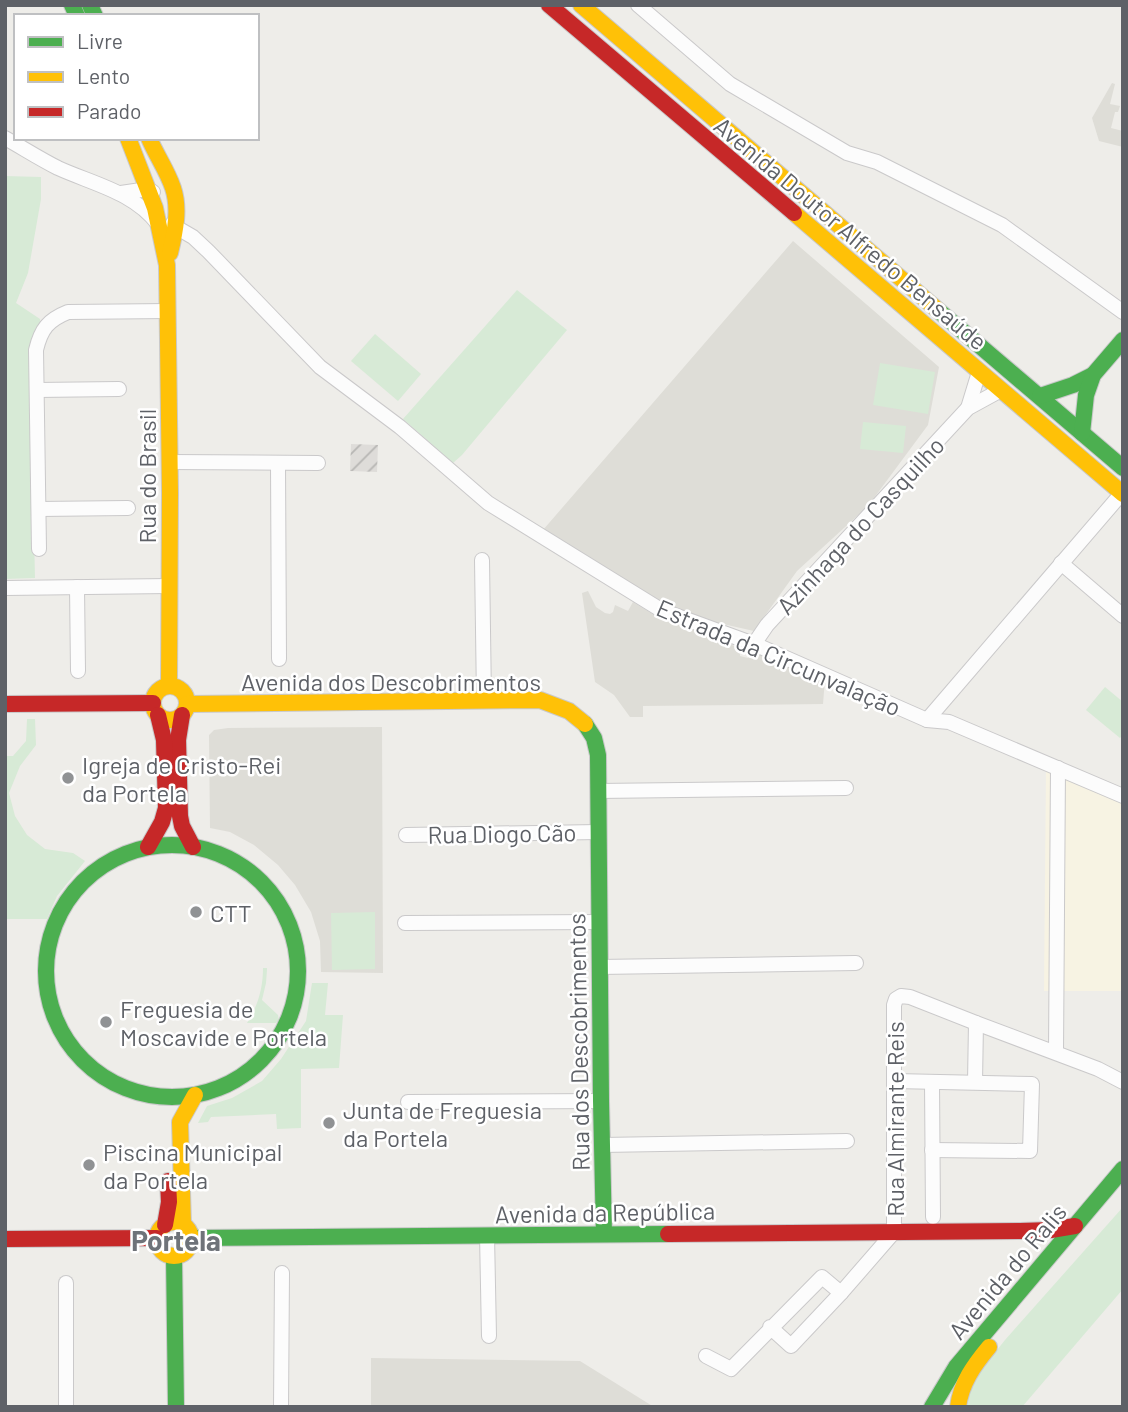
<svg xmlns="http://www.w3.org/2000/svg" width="1128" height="1412" font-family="Barlow,sans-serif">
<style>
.commercial{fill:#f7f3e3}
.industrial{fill:url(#industrial-furrows)}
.education{fill:#deddd7}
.green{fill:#d7ead6}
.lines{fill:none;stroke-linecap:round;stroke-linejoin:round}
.street-casing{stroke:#cac9ca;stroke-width:16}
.fast-casing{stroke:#c9c9ca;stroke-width:18}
.slow-casing{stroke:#c9c9ca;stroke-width:18}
.jam-casing{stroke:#c9c9ca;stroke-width:18}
.street{stroke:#fcfcfc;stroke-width:14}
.fast{stroke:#4caf50;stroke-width:16}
.slow{stroke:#ffc107;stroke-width:16}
.jam{stroke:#c62828;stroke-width:16}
.poi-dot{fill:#909294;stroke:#fff;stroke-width:2.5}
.labels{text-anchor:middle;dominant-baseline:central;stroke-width:5;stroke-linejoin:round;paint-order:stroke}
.street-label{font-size:24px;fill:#5e6167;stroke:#fff}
.poi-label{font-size:24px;fill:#5e6167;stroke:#fff;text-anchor:start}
.quarter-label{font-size:28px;font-weight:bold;fill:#6f7379;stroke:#fff}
</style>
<defs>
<pattern id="industrial-furrows" width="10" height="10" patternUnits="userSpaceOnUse" patternTransform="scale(1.75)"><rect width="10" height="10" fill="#dedcd9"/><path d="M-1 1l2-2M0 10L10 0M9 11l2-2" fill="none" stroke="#b7b6b4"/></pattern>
</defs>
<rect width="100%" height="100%" fill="#eeede9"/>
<path class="commercial" d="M 1046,767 L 1123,801 L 1123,991 L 1044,991 Z"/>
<path class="industrial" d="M 351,444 L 378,445 L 377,472 L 350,471 Z"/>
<g class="education">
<path d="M 1112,83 L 1115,84 L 1110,104 L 1120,106 L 1118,112 L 1115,112 L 1111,128 L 1123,131 L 1123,147 L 1099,141 L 1092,118 Z"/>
<path d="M 793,241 L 939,367 L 928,425 L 868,506 L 797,571 L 754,631 L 665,611 L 543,530 Z"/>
<path d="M 588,591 L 596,607 L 605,613 L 610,614 L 613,612 L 615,605 L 628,611 L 633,602 L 654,615 L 740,648 L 740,656 L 748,658 L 752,653 L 756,652 L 767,657 L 769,664 L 789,665 L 825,679 L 823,704 L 643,706 L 643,717 L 630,717 L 614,695 L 595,682 L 582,593 Z"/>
<path d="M 382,727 L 383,973 L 321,972 L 320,941 L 311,912 L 295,885 L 278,865 L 254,845 L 230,832 L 210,828 L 209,735 L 214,730 L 228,728 Z"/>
<path d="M 371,1358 L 580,1361 L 654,1407 L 371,1407 Z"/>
</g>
<g class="green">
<path d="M 5,176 L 41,177 L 41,199 L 28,273 L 16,303 L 40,319 L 40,324 L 30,348 L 35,578 L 5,579 Z"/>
<path d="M 517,290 L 567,330 L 462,455 L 453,463 L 403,419 Z"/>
<path d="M 375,334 L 421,374 L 398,401 L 351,361 Z"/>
<path d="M 880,363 L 935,372 L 928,414 L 873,405 Z"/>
<path d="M 863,422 L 906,426 L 903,453 L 860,449 Z"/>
<path d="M 1105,687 L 1123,702 L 1123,735 L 1120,738 L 1086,710 Z"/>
<path d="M 27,719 L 35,719 L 36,745 L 20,766 L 9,793 L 15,816 L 27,835 L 45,849 L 73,853 L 85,861 L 57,896 L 47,919 L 5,919 L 5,756 L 13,756 L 26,741 Z"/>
<path d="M 375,912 L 375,969 L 332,970 L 331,913 Z"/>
<path d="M 263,968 L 267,968 L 267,970 L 266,983 L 262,1000 L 278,1015 L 279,1020 L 276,1023 L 247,1023 C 258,1006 263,988 263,968 Z"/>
<path d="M 312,983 L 328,983 L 325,1015 L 343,1015 L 339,1068 L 301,1069 L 301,1128 L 277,1129 L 276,1114 L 211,1117 L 208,1122 L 198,1123 L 207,1106 L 232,1098 L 262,1081 L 281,1059 L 306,1021 Z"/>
<path d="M 1123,1207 L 1123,1289 L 1022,1407 L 967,1407 L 969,1394 L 978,1374 L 1005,1340 Z"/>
</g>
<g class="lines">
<defs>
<g id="street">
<path d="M 638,5 L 730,84 L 847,153 L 877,162 L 1002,225 L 1123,312"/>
<path d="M 5,138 C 23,148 40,159 58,168 C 93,184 134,192 158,224"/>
<path d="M 121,193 L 148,189 L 153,192"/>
<path d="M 173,223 L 174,226 L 193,237 L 208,251 L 320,367 L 400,427 L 488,503 L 661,610 L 754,644 L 927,720 L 949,722 L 1123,796"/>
<path d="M 37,390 L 119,389"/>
<path d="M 968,408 L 979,372"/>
<path d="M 169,462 L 318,463"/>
<path d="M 278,463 L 279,659"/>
<path d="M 39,509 L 128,508"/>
<path d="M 39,549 L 36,350 C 41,329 48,320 68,312 L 168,311"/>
<path d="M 482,560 L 484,700"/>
<path d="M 1061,563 L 1123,616"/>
<path d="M 77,587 L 78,671"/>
<path d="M 5,588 L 169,586"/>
<path d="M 754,644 L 767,625 L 968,408 L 1001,390"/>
<path d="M 927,720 L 1122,493"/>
<path d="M 598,791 L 846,788"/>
<path d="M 406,835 L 598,832"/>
<path d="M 405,923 L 599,922"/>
<path d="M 599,967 L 856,963"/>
<path d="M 1056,1052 L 1058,768"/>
<path d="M 895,1081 L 1032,1084 L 1030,1151 L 932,1150"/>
<path d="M 932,1082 L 933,1217"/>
<path d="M 975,1082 L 976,1023"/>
<path d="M 408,1102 L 601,1101"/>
<path d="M 602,1145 L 847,1141"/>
<path d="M 487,1235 L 489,1336"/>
<path d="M 66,1283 L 66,1407"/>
<path d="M 841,1293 L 894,1232 L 894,1005 L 896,999 L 901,996 L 910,997 L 976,1023 L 1098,1069 L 1123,1082"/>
<path d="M 706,1356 L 731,1369 L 822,1277 L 841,1293 L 791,1346 L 770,1327"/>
<path d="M 281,1407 L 282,1273"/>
</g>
<g id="fast">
<path d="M 72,5 L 77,16"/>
<path d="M 90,5 L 95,16"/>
<path d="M 939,311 L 1123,468"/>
<path d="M 1040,396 L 1073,385 L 1093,375"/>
<path d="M 1082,433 L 1086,395 L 1093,375 L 1123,340"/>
<path d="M 585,724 L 594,738 L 598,755 L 601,1101 L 604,1234"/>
<circle cx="172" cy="971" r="126"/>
<path d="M 191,1238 L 668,1234"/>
<path d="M 174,1256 L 176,1407"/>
<path d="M 932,1407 L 956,1367 L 1123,1169"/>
</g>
<g id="slow">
<path d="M 581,5 L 939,311"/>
<path d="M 128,138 L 155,208 L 167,265 L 170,493 L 169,686"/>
<path d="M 149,138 C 156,155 167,170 173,188 C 180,209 175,232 170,253"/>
<path d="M 794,213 L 1123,494"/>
<circle cx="170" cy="703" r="17"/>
<path d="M 187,704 L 540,700 L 569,711 L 585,724"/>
<circle cx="174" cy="1239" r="17"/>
<path d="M 183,1225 L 180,1122 L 195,1095"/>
<path d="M 958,1407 C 961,1383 974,1365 989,1347"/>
</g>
<g id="jam">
<path d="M 549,5 L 794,213"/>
<path d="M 5,704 L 153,703"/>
<path d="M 182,715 L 178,740 L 180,816 L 182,826 L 193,847"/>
<path d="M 148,847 L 162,822 L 166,808 L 164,740 L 158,715"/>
<path d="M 165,1225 L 169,1202 L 168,1181"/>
<path d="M 668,1234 L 1020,1231 L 1051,1230 L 1075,1226"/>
<path d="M 5,1239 L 157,1238"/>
</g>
</defs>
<use href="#street" class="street-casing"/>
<use href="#fast" class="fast-casing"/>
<use href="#slow" class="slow-casing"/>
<use href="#jam" class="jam-casing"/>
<use href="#street" class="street"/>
<use href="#fast" class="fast"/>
<use href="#slow" class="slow"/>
<use href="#jam" class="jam"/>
</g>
<g class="poi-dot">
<circle cx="68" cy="778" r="7"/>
<circle cx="196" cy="912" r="7"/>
<circle cx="106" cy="1022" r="7"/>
<circle cx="329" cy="1123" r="7"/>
<circle cx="89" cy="1165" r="7"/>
</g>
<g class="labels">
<g class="street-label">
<text transform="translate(851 233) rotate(40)">Avenida Doutor Alfredo Bensaúde</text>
<text transform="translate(146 476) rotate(-90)">Rua do Brasil</text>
<text transform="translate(860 525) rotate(-47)">Azinhaga do Casquilho</text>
<text transform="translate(779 657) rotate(23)">Estrada da Circunvalação</text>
<text x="391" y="681">Avenida dos Descobrimentos</text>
<text transform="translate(502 833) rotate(-1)">Rua Diogo Cão</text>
<text transform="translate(578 1042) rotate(-91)">Rua dos Descobrimentos</text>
<text transform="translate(894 1119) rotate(-90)">Rua Almirante Reis</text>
<text transform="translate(605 1212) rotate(-1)">Avenida da República</text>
<text transform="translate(1007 1271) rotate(-50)">Avenida do Ralis</text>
</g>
<g class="poi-label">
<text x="82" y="764">Igreja de Cristo-Rei<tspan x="82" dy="28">da Portela</tspan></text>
<text x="210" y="912">CTT</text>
<text x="120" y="1008">Freguesia de<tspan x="120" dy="28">Moscavide e Portela</tspan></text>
<text x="343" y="1109">Junta de Freguesia<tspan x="343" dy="28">da Portela</tspan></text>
<text x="103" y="1151">Piscina Municipal<tspan x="103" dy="28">da Portela</tspan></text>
</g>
<g class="quarter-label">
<text x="176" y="1240">Portela</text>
</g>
</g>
<rect width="1128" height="1412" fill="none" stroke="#5e6167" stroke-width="14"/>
<rect x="14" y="14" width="245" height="126" fill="#ffffff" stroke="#bfc0c2" stroke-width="2"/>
<rect x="28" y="37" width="35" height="10" fill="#4caf50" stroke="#bfc0c2" stroke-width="2"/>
<text x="77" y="49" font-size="21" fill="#5e6167">Livre</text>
<rect x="28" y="72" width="35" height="10" fill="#ffc107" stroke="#bfc0c2" stroke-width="2"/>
<text x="77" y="84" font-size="21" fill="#5e6167">Lento</text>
<rect x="28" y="107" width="35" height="10" fill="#c62828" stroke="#bfc0c2" stroke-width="2"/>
<text x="77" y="119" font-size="21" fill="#5e6167">Parado</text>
</svg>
